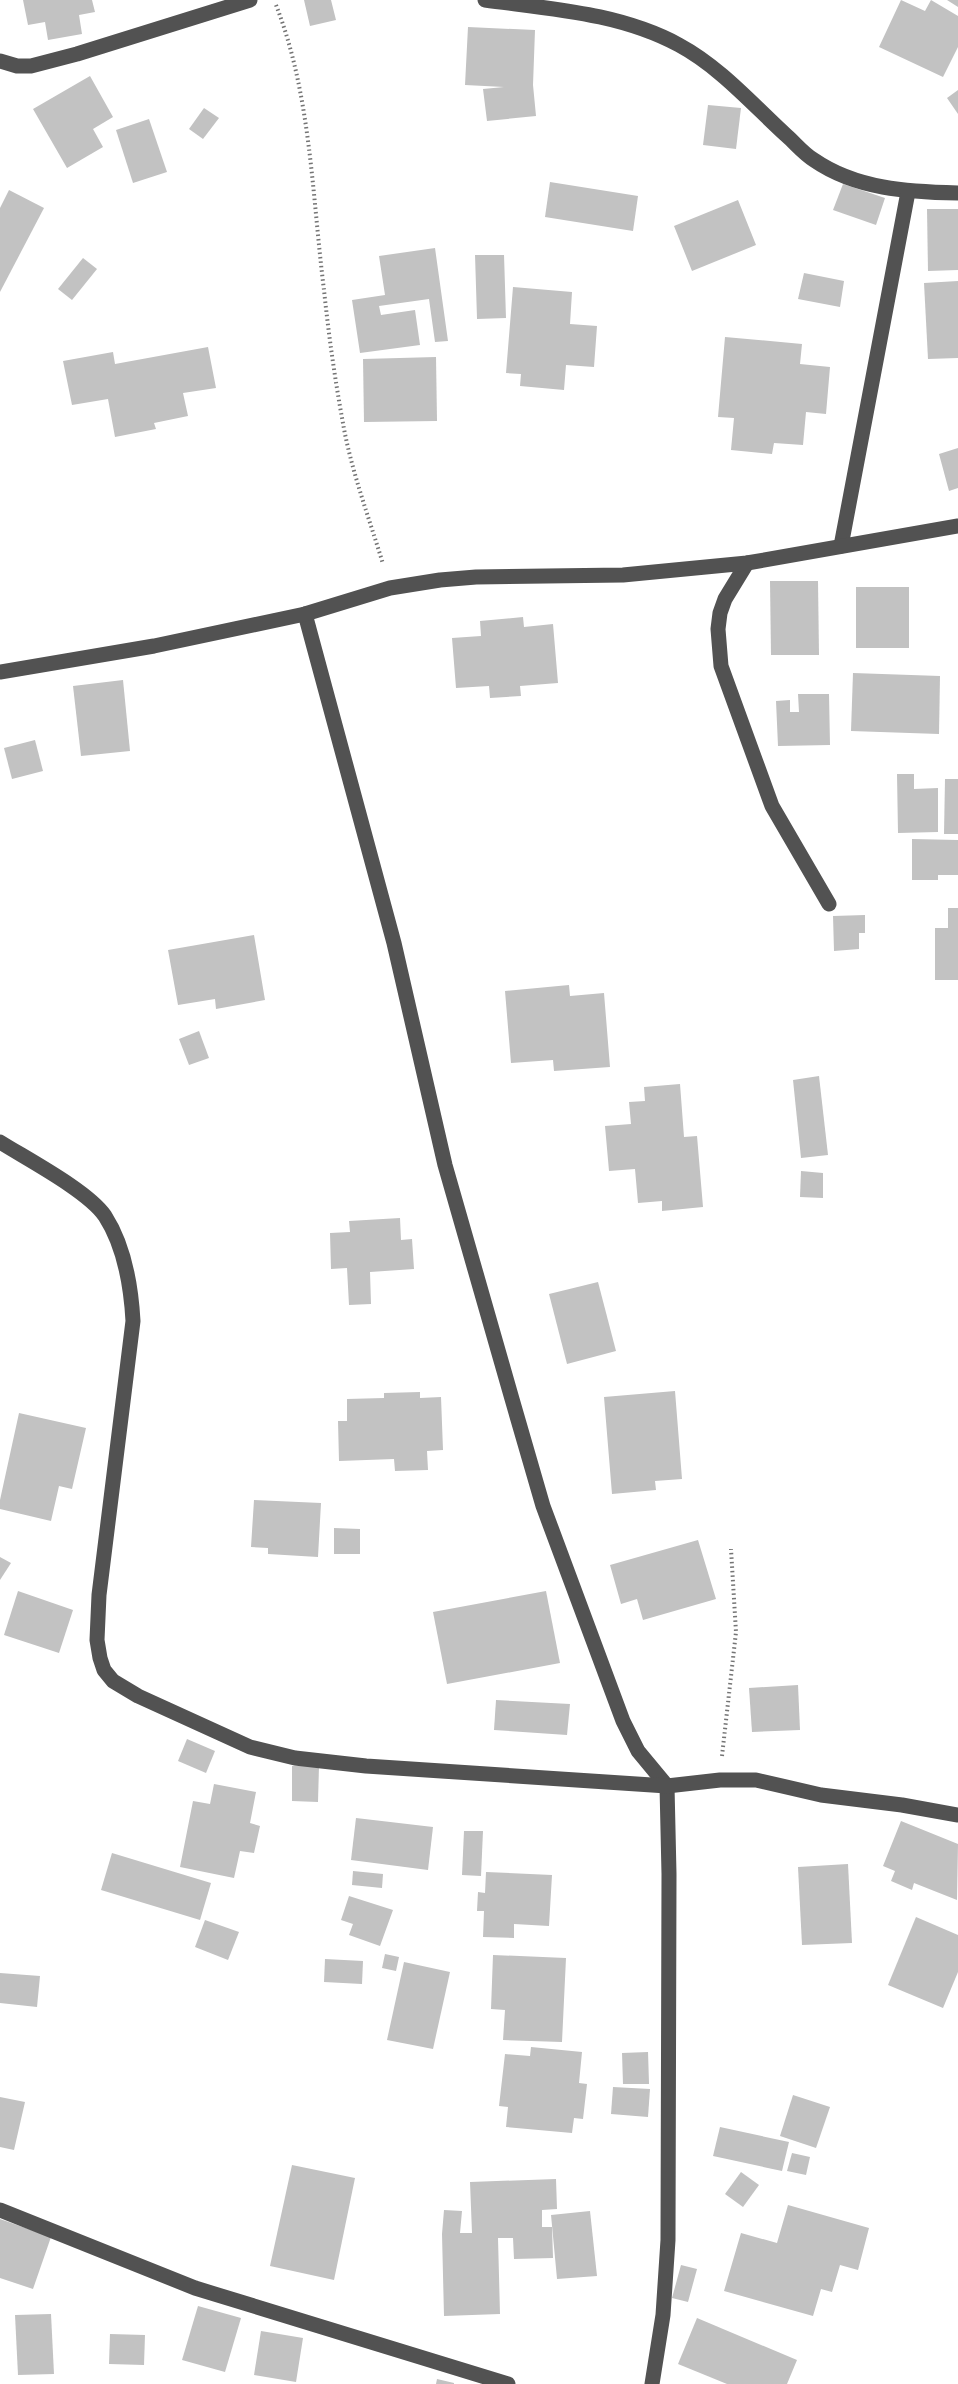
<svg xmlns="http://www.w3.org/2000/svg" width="958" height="2384" font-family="'DejaVu Sans',sans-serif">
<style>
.building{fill:#c2c2c2}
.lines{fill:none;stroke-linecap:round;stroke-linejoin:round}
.path{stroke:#747474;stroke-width:4;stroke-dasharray:1.5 3;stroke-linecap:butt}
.minor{stroke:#525252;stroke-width:15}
</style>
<rect width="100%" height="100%" fill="#fff"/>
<g class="building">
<path d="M 23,0 L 92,0 L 95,12 L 79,15 L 82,34 L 48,40 L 45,22 L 28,25 Z"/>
<path d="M 304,0 L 331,0 L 336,20 L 310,26 Z"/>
<path d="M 901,0 L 925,11 L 931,0 L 958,16 L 958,47 L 943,77 L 879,47 Z"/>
<path d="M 947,0 L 958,0 L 958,7 Z"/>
<path d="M 468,27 L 535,30 L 533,85 L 536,116 L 487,121 L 483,89 L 504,87 L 465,85 Z"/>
<path d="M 90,76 L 113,117 L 93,129 L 103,147 L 67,168 L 33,109 Z"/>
<path d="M 958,90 L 958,114 L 947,98 Z"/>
<path d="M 708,105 L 741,108 L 736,149 L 703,145 Z"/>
<path d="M 204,108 L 219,118 L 203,139 L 189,129 Z"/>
<path d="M 149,119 L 167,172 L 133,183 L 116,130 Z"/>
<path d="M 550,182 L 638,196 L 633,231 L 545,217 Z"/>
<path d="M 843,184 L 885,198 L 876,225 L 833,210 Z"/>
<path d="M 9,190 L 44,208 L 0,292 L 0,208 Z"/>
<path d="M 738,200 L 756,245 L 692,271 L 674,226 Z"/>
<path d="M 927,209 L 958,209 L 958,270 L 928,271 Z"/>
<path d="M 435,248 L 448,341 L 435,342 L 429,299 L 379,306 L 381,315 L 415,310 L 420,345 L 360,353 L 352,300 L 385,295 L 379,256 Z"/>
<path d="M 475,255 L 504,255 L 506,318 L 477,319 Z"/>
<path d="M 83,258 L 97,269 L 72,300 L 58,289 Z"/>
<path d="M 804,273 L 844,281 L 840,307 L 798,299 Z"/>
<path d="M 958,281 L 958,358 L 928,359 L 924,283 Z"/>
<path d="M 513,287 L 572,292 L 570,324 L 597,326 L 594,367 L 566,365 L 564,390 L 520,386 L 521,374 L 506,373 Z"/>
<path d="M 725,337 L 802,344 L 800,364 L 830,367 L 826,414 L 806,412 L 803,445 L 774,443 L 772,454 L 731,450 L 734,418 L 718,417 Z"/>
<path d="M 208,347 L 216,388 L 183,393 L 188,416 L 154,423 L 156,429 L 115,437 L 108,399 L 72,405 L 63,361 L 113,352 L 115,364 Z"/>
<path d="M 436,357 L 437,421 L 364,422 L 363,359 Z"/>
<path d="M 958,448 L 958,488 L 949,491 L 939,454 Z"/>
<path d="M 770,581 L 818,581 L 819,655 L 771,655 Z"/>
<rect x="856" y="587" width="53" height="61"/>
<path d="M 523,617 L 524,627 L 553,624 L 558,683 L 520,686 L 521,696 L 490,698 L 489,686 L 456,688 L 452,638 L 481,636 L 480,621 Z"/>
<path d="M 853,673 L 940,676 L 939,734 L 851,731 Z"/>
<path d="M 123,680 L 130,751 L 81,756 L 73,686 Z"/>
<path d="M 798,694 L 829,694 L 830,745 L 778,746 L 776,701 L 790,700 L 790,712 L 799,712 Z"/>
<path d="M 35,740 L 43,771 L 12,779 L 4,748 Z"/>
<path d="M 897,774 L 914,774 L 914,789 L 938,788 L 938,832 L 898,833 Z"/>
<path d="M 945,779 L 958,779 L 958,834 L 944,834 Z"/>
<path d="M 912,839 L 958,840 L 958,875 L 938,875 L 938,880 L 912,880 Z"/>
<path d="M 948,908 L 958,908 L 958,980 L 935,980 L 935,928 L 948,928 Z"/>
<path d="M 865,915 L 865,933 L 859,933 L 859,949 L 834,951 L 833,916 Z"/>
<path d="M 254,935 L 265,1000 L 216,1009 L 215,999 L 178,1005 L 168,950 Z"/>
<path d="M 569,985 L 570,996 L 604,993 L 610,1067 L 554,1071 L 553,1060 L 511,1063 L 505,991 Z"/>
<path d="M 199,1031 L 209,1058 L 189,1065 L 179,1039 Z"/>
<path d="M 819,1076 L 828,1155 L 801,1158 L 793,1080 Z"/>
<path d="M 680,1084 L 684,1137 L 697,1136 L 703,1207 L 662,1211 L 662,1201 L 638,1203 L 635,1169 L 609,1171 L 605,1126 L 631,1124 L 629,1102 L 645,1101 L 644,1087 Z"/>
<path d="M 801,1171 L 823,1173 L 823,1198 L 800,1197 Z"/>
<path d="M 400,1218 L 401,1240 L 412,1239 L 414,1269 L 370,1272 L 371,1304 L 349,1305 L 347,1268 L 331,1269 L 330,1233 L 350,1232 L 349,1221 Z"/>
<path d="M 598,1282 L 616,1351 L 567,1364 L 549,1294 Z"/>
<path d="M 675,1391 L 682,1479 L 655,1481 L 656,1490 L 612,1494 L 604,1397 Z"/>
<path d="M 420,1392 L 420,1398 L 441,1397 L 443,1450 L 427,1451 L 428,1470 L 395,1471 L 394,1459 L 339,1461 L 338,1421 L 347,1421 L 347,1399 L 384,1398 L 384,1393 Z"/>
<path d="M 19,1413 L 86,1428 L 72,1489 L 59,1486 L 51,1521 L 0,1509 L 0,1500 Z"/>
<path d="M 254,1500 L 321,1503 L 318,1557 L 268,1554 L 268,1548 L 251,1547 Z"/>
<path d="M 334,1528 L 360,1529 L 360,1554 L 334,1554 Z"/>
<path d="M 698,1540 L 716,1599 L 643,1620 L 637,1599 L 621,1604 L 610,1565 Z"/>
<path d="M 0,1557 L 11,1563 L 0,1580 Z"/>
<path d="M 18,1591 L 73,1610 L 59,1653 L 4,1635 Z"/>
<path d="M 546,1591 L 560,1663 L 447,1684 L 433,1612 Z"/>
<path d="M 798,1685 L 800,1730 L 752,1732 L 749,1688 Z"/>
<path d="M 496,1700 L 570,1704 L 567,1735 L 494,1730 Z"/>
<path d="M 187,1739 L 215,1751 L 206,1773 L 178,1761 Z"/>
<path d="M 292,1766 L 319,1766 L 318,1802 L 292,1801 Z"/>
<path d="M 214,1784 L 256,1792 L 250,1823 L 260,1826 L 254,1853 L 240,1851 L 234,1878 L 180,1867 L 193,1801 L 210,1804 Z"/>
<path d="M 356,1818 L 433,1827 L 428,1870 L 351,1860 Z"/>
<path d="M 901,1821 L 958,1844 L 957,1900 L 914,1883 L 912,1890 L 891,1881 L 895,1871 L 883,1866 Z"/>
<path d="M 464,1831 L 483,1831 L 481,1876 L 462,1875 Z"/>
<path d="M 112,1853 L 211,1883 L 200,1920 L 101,1890 Z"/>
<path d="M 848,1864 L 852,1943 L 802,1945 L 798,1867 Z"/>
<path d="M 353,1871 L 383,1874 L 382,1888 L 352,1885 Z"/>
<path d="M 486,1872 L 552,1875 L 549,1926 L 514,1924 L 514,1938 L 483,1937 L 484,1911 L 477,1911 L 478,1892 L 485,1893 Z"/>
<path d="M 349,1896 L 393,1910 L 380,1946 L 349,1935 L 353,1924 L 341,1920 Z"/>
<path d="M 916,1917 L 958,1935 L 958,1972 L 943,2008 L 888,1985 Z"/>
<path d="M 205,1920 L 239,1932 L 228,1960 L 195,1947 Z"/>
<path d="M 385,1954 L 399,1957 L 396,1971 L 382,1968 Z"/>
<path d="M 493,1955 L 566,1958 L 562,2042 L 503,2040 L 505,2010 L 491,2009 Z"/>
<path d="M 325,1959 L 363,1961 L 362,1984 L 324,1982 Z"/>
<path d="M 404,1962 L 450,1972 L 433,2049 L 387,2040 Z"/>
<path d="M 0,1973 L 40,1976 L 37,2007 L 0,2003 Z"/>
<path d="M 531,2047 L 582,2052 L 579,2083 L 587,2084 L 583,2119 L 574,2118 L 572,2133 L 506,2127 L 508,2107 L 499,2106 L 505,2054 L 530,2056 Z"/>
<path d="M 648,2052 L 649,2084 L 623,2084 L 622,2053 Z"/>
<path d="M 613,2087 L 650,2089 L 648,2117 L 611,2114 Z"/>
<path d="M 793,2095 L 830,2107 L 816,2148 L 780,2136 Z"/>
<path d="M 0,2097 L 25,2102 L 14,2150 L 0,2147 Z"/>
<path d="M 720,2127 L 789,2142 L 782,2171 L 713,2156 Z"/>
<path d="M 792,2153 L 810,2157 L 806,2175 L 787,2171 Z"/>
<path d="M 292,2165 L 355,2178 L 334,2280 L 270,2266 Z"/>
<path d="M 741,2172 L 759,2185 L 743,2207 L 725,2194 Z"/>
<path d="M 556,2179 L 557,2209 L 542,2210 L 542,2227 L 552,2227 L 553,2258 L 514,2259 L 513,2238 L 498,2238 L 500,2314 L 444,2316 L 442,2234 L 444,2210 L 462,2211 L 460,2233 L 472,2233 L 470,2182 Z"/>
<path d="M 788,2205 L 869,2228 L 858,2270 L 840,2265 L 832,2292 L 821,2289 L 813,2316 L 724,2291 L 741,2233 L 777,2243 Z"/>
<path d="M 590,2211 L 597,2276 L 557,2279 L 551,2215 Z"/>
<path d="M 0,2219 L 51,2237 L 33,2289 L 0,2278 Z"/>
<path d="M 681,2265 L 697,2269 L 688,2302 L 672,2298 Z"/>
<path d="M 198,2306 L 241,2318 L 225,2372 L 182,2360 Z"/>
<path d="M 51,2314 L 54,2374 L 18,2375 L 15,2315 Z"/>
<path d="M 697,2318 L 797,2360 L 787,2384 L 727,2384 L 678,2364 Z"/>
<path d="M 261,2331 L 303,2338 L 296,2382 L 254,2375 Z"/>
<path d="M 110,2334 L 145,2335 L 144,2365 L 109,2364 Z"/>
<path d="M 437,2379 L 454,2383 L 454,2384 L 436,2384 Z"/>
</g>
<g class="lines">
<g class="path">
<path d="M 276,5 C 311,95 312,195 324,290 C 329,338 336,387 345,434 C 354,478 370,521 383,564"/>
<path d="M 722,1756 L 736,1632 L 731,1549"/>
</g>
<g class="minor">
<path d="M 485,0 C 551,9 620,13 679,45 C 720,67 753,105 787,136 C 796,144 804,154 814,160 C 856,189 908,192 958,193"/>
<path d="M 0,61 L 17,66 L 31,66 L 77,54 L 250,0"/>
<path d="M 841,546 L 908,192"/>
<path d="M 747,563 L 725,599 L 720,613 L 718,629 L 721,666 L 772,806 L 829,904"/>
<path d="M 305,614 L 394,943 L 445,1165 L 512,1399 L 543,1506 L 623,1721 L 638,1751 L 667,1786 L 669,1874 L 668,2240 L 663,2315 L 652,2384"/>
<path d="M 0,672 L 154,646 L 305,614 L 390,588 L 440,580 L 476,577 L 623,575 L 747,563 L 958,526"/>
<path d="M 0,1142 C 27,1159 88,1191 105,1216 C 125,1247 131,1285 133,1321 L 99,1595 L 97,1640 L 100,1658 L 104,1670 L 113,1681 L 138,1696 L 250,1747 L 295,1758 L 366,1766 L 667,1786 L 720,1780 L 756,1780 L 821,1795 L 902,1805 L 958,1815"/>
<path d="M 0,2210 L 195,2288 L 508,2384"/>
</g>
</g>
</svg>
